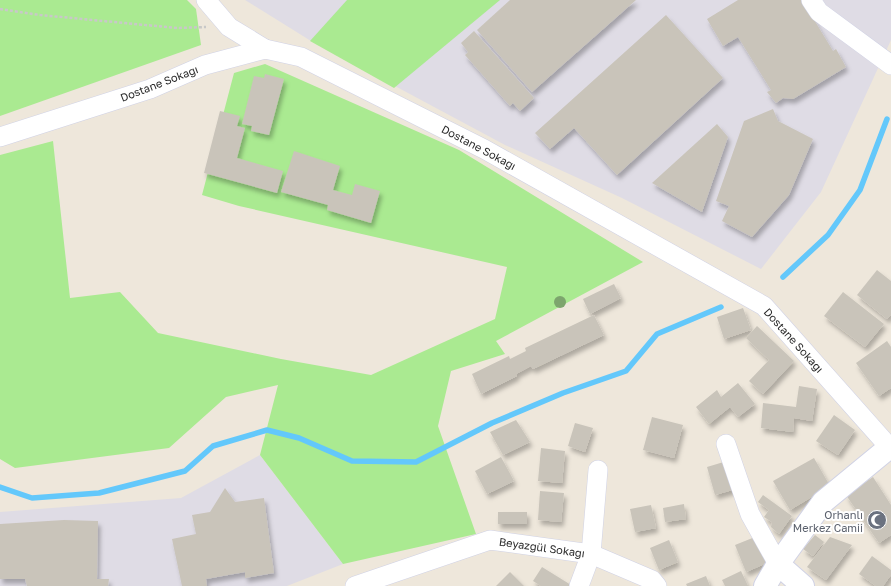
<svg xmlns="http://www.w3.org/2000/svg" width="891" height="586" font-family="'Golos Text',sans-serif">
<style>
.industrial{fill:#dfdce5}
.green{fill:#aaea91}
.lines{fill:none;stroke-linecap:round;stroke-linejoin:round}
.stream{stroke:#63c8fb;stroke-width:5.5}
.building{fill:#c9c4ba;filter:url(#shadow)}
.street-casing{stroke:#d0d2e5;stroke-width:20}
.secondary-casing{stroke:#d0d2e5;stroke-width:24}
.path{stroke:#c8c8c8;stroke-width:2.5;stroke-dasharray:3 2;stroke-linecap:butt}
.street{stroke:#fff;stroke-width:19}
.secondary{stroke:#fff;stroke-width:22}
.tree{fill:#7da56d}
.labels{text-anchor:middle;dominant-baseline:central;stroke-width:4;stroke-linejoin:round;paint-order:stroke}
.street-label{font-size:11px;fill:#2a2a2a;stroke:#fff}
.worship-label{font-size:11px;fill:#5b616d;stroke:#fff;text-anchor:end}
</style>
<defs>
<filter id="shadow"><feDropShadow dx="2.5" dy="4.5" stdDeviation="2" flood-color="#0004"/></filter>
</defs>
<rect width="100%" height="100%" fill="#eee7db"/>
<g class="industrial">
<path d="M 245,0 L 891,0 L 891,40 L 821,192 L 761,269 L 622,198 L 505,145 L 311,41 Z"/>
<path d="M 260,455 L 343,564 L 287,586 L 0,586 L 0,512 L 181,498 Z"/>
</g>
<g class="green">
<path d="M 0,0 L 187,0 L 196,9 L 201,45 L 0,116 Z"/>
<path d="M 347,0 L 500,0 L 394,88 L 310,41 Z"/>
<path d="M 265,64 L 459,150 L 643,262 L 496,341 L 505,354 L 451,371 L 438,426 L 476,534 L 343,564 L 260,455 L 278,385 L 226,397 L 169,448 L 15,468 L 0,459 L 0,155 L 53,141 L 70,298 L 120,292 L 158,333 L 281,359 L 371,375 L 495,319 L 507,267 L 239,206 L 202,195 L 234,73 Z"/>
</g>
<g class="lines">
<g class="stream">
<path d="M 783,277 L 828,235 L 860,190 L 887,119"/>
<path d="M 0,487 L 32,498 L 99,493 L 185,471 L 213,446 L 267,430 L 299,438 L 352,461 L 416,462 L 492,423 L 563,393 L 626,371 L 657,334 L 721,307"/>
</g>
</g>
<g class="building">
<path d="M 510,0 L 636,0 L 532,92 L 477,30 Z"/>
<path d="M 738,0 L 802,0 L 833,51 L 836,49 L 846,67 L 793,99 L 783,98 L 776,103 L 767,92 L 771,90 L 738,37 L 723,46 L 707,19 Z"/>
<path d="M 666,15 L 723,78 L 617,175 L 574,128 L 550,149 L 535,133 Z"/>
<path d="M 474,31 L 534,98 L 520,111 L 513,103 L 510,106 L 465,55 L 468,52 L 461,43 Z"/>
<path d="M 265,74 L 284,79 L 269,135 L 251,131 L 252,126 L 242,124 L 254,76 L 264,78 Z"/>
<path d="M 773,109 L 778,121 L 813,139 L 789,195 L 752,237 L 722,221 L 729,206 L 716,201 L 744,121 Z"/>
<path d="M 220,111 L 240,116 L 237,126 L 245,128 L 237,158 L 283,171 L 277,193 L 204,173 Z"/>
<path d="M 717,124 L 728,137 L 702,212 L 652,183 Z"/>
<path d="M 294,151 L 340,166 L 333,190 L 352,195 L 355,184 L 380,191 L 371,223 L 327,210 L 328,205 L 281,192 Z"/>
<path d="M 877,270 L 891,281 L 891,315 L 887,319 L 857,295 Z"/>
<path d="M 614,284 L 621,298 L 590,314 L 583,299 Z"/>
<path d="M 843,292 L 884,324 L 865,347 L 824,316 Z"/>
<path d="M 743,308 L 751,330 L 724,339 L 717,317 Z"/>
<path d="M 594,315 L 604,335 L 533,369 L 531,366 L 516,374 L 517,376 L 481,394 L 472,374 L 509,356 L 510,359 L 526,351 L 525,348 Z"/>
<path d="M 757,326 L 794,361 L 763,394 L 749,381 L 769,360 L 746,338 Z"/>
<path d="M 887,341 L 891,347 L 891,388 L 879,396 L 856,363 Z"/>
<path d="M 738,383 L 755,404 L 738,417 L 730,407 L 709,424 L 696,407 L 717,390 L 721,397 Z"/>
<path d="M 799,386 L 817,389 L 812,421 L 794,418 L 793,432 L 761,428 L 763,403 L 796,407 L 795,414 Z"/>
<path d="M 834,415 L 855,430 L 838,455 L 816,441 Z"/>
<path d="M 652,417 L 683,425 L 674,458 L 643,450 Z"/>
<path d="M 516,420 L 530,442 L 503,455 L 490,432 Z"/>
<path d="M 575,423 L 593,428 L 585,452 L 568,446 Z"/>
<path d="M 541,448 L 565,451 L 562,483 L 538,481 Z"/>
<path d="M 501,457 L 514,481 L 487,494 L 475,471 Z"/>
<path d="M 814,458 L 830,486 L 790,510 L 773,481 Z"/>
<path d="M 727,461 L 736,489 L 715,495 L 707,467 Z"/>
<path d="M 873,477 L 891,505 L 891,535 L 879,543 L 846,495 Z"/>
<path d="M 225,488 L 235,502 L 264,498 L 274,573 L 245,578 L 245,572 L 206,579 L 207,586 L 182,586 L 172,539 L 196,534 L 192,515 L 210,512 Z"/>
<path d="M 540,491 L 564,493 L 561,522 L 538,520 Z"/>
<path d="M 763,495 L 792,516 L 779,534 L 771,527 L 772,522 L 764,517 L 769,510 L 758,502 Z"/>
<path d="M 684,504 L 686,519 L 665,522 L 663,508 Z"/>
<path d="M 651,505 L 656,528 L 635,532 L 630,509 Z"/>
<rect x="498" y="512" width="29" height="12"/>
<path d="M 64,520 L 98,521 L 97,579 L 109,579 L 108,586 L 27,586 L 25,579 L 0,579 L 0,524 Z"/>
<path d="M 815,535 L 824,542 L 813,556 L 803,549 Z"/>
<path d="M 755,537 L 767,563 L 746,572 L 735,545 Z"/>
<path d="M 830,537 L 852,545 L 826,580 L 807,567 Z"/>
<path d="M 669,540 L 678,562 L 659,570 L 650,548 Z"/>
<path d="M 872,556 L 891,570 L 891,575 L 883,586 L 876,586 L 859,574 Z"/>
<path d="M 542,567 L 571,585 L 570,586 L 541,586 L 533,581 Z"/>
<path d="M 741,571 L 748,586 L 725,586 L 722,580 Z"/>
<path d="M 510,572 L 524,586 L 496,586 Z"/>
<path d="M 706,576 L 710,586 L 687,586 L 686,584 Z"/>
</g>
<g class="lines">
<defs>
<g id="street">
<path d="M 206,0 L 229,27 L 265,49"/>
<path d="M 811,0 L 819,12 L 891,65"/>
<path d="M 0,137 L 150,89 L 205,65 L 265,49 L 301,57 L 484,149 L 764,306 L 891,449"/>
<path d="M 726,444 L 750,514 L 778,564"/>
<path d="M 355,586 L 490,540 L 591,554 L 652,580 L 657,586"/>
<path d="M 579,586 L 591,554 L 598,470"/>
</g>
<g id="secondary">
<path d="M 778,564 L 803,586"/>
<path d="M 765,586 L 778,564 L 823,502 L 891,446"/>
</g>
</defs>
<use href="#street" class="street-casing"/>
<use href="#secondary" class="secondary-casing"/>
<path class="path" d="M 0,9 L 40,15 L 177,28 L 206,27"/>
<use href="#street" class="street"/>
<use href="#secondary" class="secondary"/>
</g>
<circle class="tree" cx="560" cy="302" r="6"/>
<defs>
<symbol id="mosque-disc" viewBox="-11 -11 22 22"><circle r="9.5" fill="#6b7280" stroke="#fff"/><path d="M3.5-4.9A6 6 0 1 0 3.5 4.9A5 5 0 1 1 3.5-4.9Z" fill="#fff"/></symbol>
</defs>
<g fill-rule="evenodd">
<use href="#mosque-disc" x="866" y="509" width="22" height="22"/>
</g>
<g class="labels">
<g class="street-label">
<text transform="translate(159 83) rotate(-21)">Dostane Sokağı</text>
<text transform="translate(479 147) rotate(28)">Dostane Sokağı</text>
<text transform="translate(794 340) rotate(48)">Dostane Sokağı</text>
<text transform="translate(542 547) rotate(8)">Beyazgül Sokağı</text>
</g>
<g class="worship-label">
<text x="863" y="514">Orhanlı<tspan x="863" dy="13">Merkez Camii</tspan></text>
</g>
</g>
</svg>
